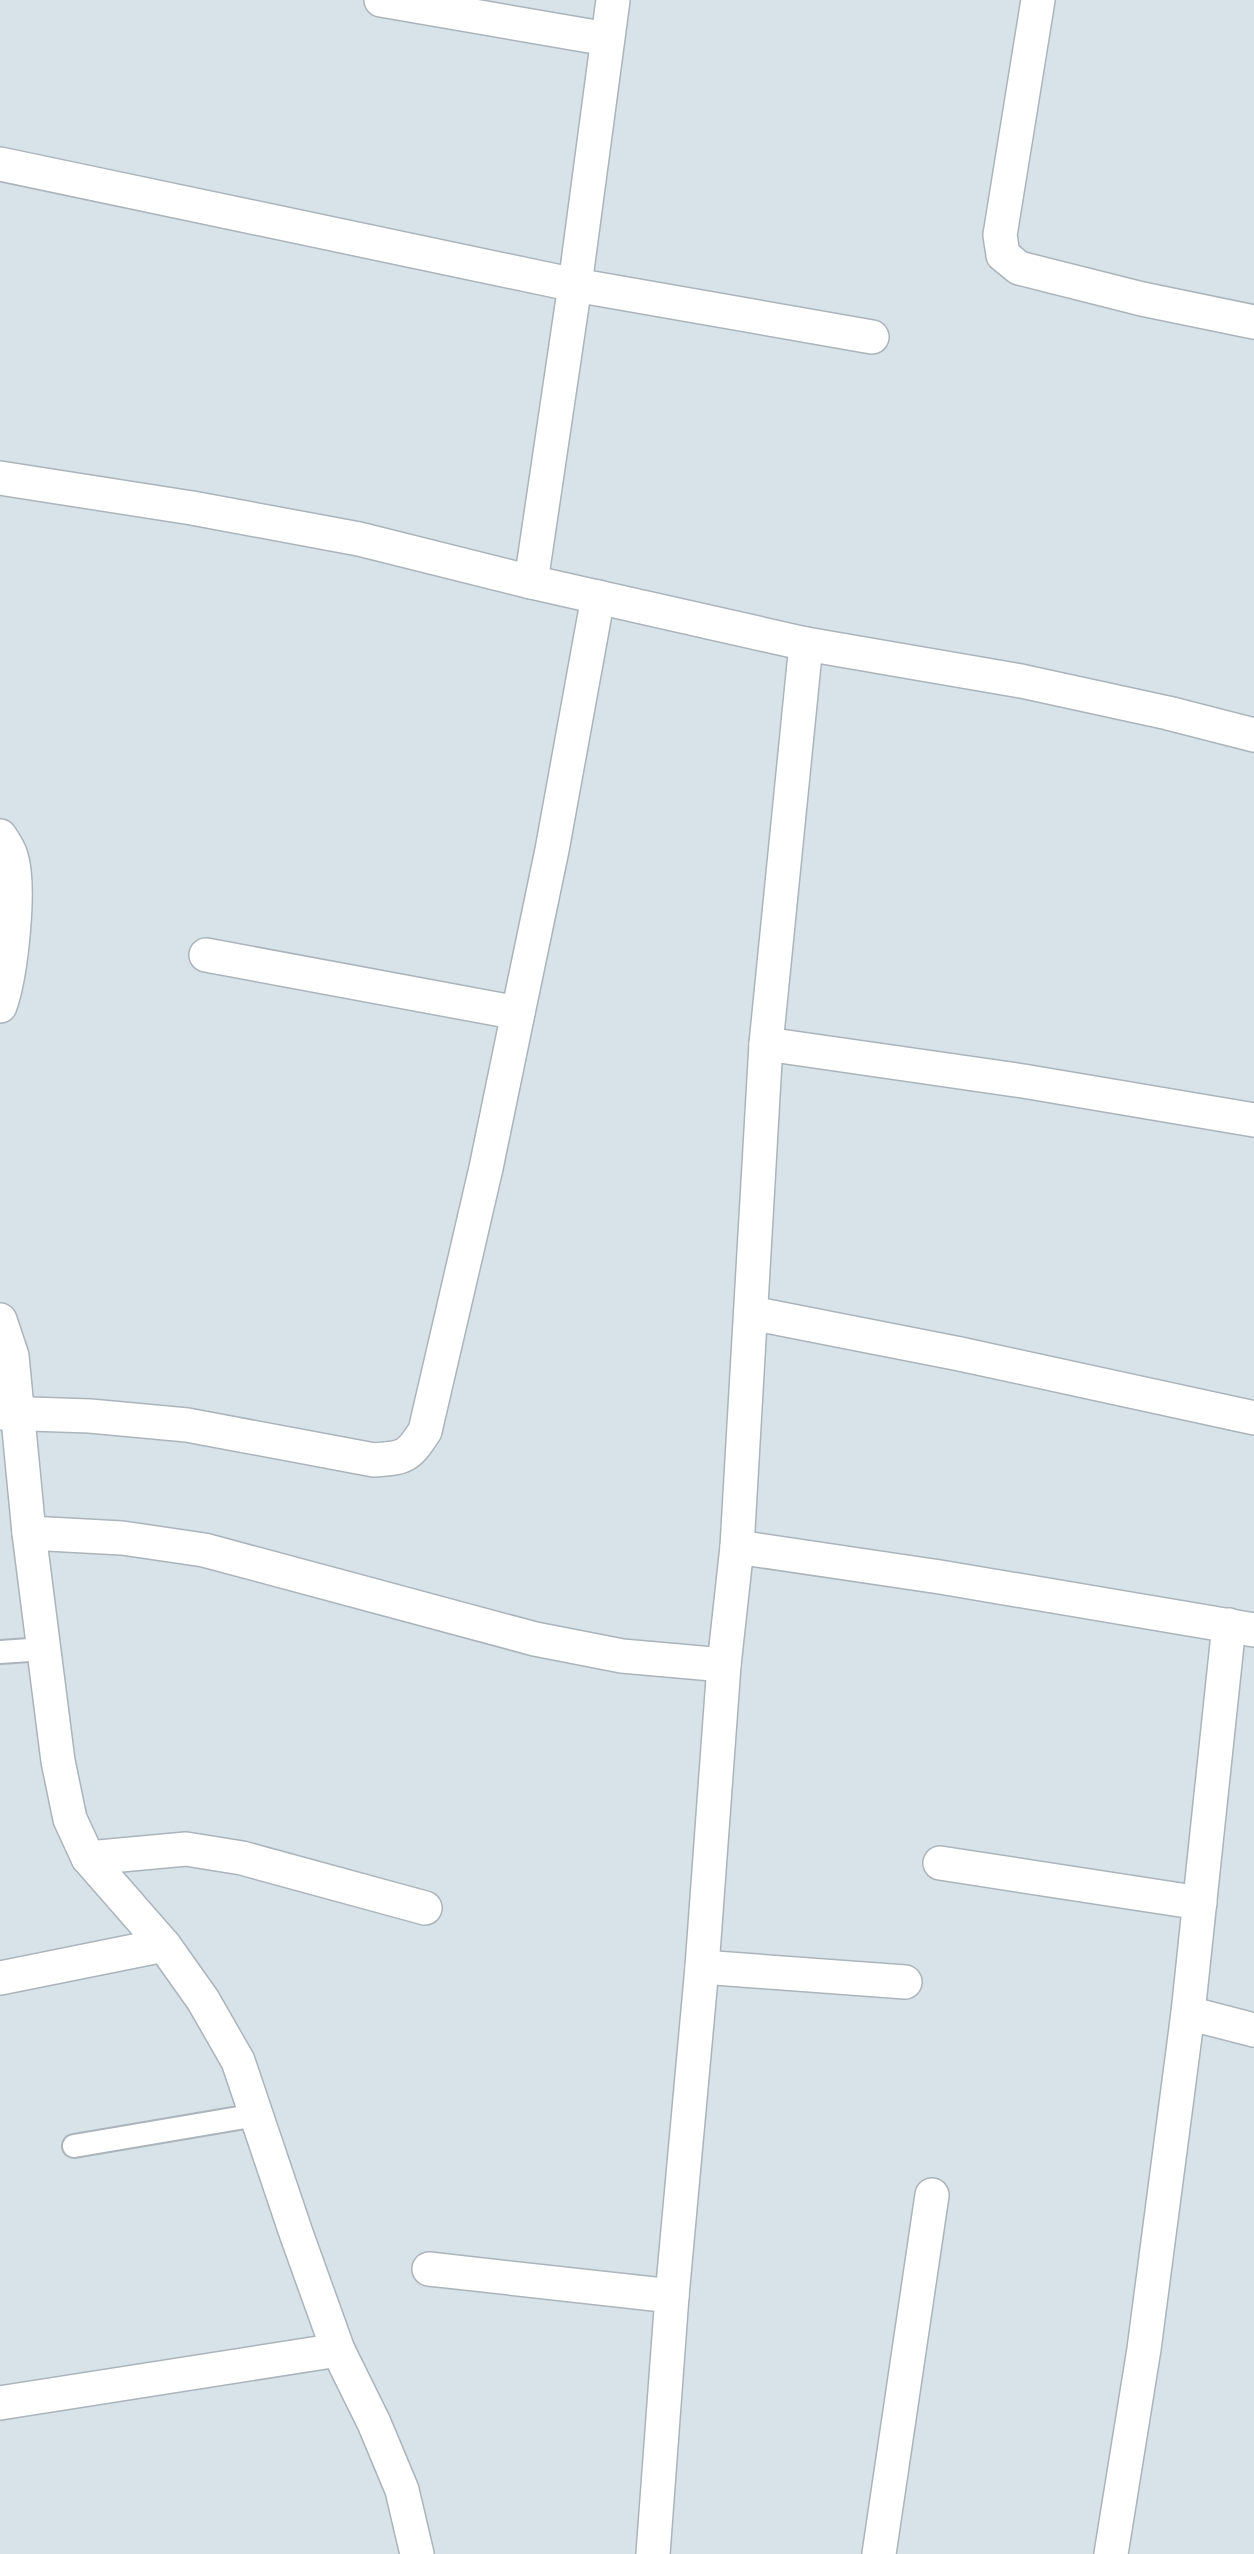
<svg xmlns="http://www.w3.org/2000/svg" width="1254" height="2554" font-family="'Source Sans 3',sans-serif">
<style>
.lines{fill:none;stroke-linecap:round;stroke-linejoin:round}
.service-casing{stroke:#abb4bb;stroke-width:26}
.minor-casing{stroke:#abb4bb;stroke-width:36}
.service{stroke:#fff;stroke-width:22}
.minor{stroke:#fff;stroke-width:33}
</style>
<rect width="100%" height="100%" fill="#d8e2e9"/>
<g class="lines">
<defs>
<g id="service">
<path d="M 0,1652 L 44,1649"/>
<path d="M 74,2146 L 256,2115"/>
</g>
<g id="minor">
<path d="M 381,0 L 607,39"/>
<path d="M 1038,0 L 1000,235 L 1003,255 L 1019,268 L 1142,299 L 1254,322"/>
<path d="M 0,164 L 575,285 L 872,337"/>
<path d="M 0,478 L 192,508 L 359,539 L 531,582 L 806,644 L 1021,681 L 1168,713 L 1254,735"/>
<path d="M 531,582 L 575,285 L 613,0"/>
<path d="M 0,836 C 4,842 9,849 11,856 C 21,886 11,976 0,1006"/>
<path d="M 206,955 L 518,1013"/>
<path d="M 766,1044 L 1023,1081 L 1254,1120"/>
<path d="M 751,1313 L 960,1354 L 1254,1418"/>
<path d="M 0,1320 L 12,1356 L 29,1533 L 58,1761 L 70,1819 L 88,1858 L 164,1945 L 203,2000 L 238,2061 L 296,2233 L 338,2350 L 374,2423 L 402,2490 L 417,2554"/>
<path d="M 0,1413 L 90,1416 L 187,1425 L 374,1460 C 405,1458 408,1457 425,1431 L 486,1168 L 518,1013 L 552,850 L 598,597"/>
<path d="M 29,1533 L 122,1538 L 204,1550 L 535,1639 L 622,1656 L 724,1665"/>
<path d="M 737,1547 L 940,1577 L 1254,1630"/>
<path d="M 88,1858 L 186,1849 L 242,1858 L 425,1908"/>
<path d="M 940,1863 L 1200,1903"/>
<path d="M 702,1967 L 905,1982"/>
<path d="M 0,1978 L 164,1945"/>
<path d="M 1188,2013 L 1254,2030"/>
<path d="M 429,2269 L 672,2296"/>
<path d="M 0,2403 L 338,2350"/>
<path d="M 653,2554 L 672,2296 L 702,1967 L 724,1665 L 737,1547 L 766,1044 L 806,644"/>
<path d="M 879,2554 L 932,2195"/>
<path d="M 1111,2554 L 1144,2349 L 1188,2013 L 1229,1625"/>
</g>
</defs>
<use href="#service" class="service-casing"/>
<use href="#minor" class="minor-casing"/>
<use href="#service" class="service"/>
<use href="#minor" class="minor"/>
</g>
</svg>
